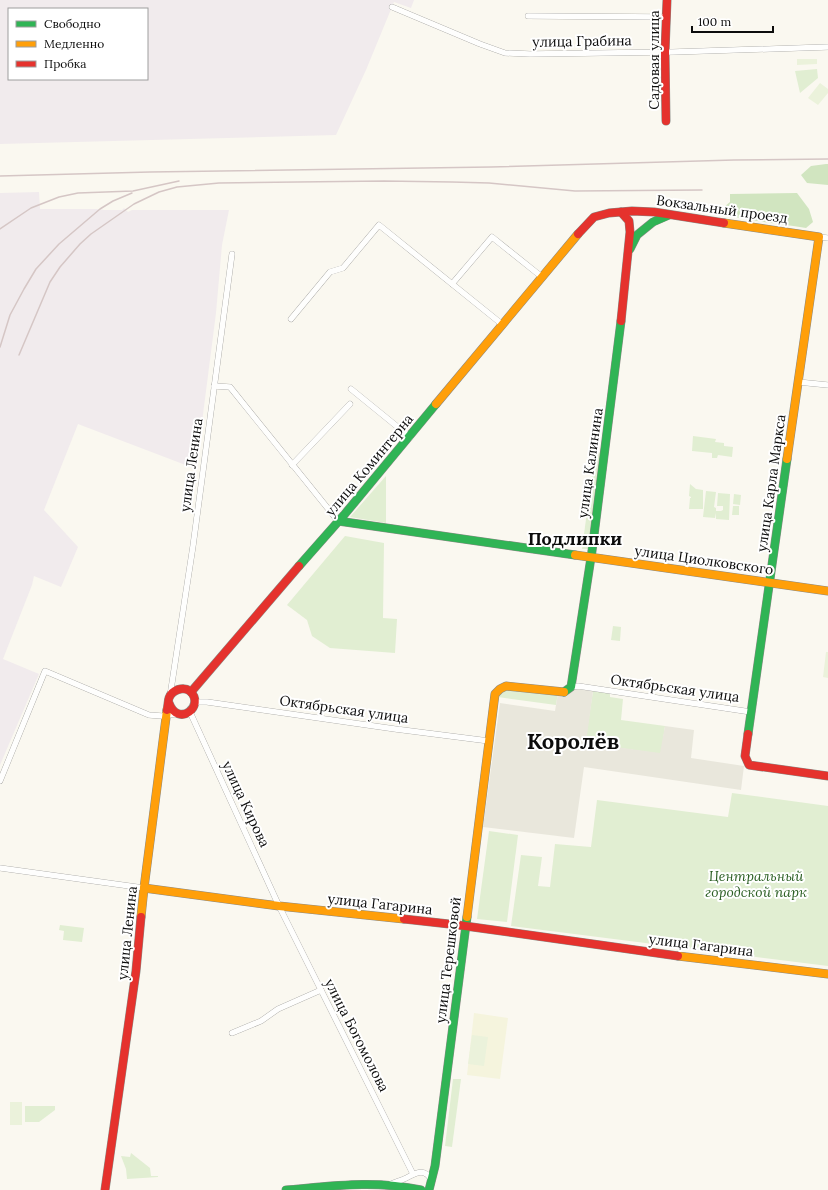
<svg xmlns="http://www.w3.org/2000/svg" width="828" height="1190" font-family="Lora,serif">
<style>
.industrial{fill:#f1ebed;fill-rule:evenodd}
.farmland{fill:#f5f4dd}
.green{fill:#e1eed2}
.forest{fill:#d1e5c0}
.pitch{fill:#ebf2db}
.plaza{fill:#e9e7dc}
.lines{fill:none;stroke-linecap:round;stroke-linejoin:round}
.street-casing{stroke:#93928f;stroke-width:6}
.fast-casing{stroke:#8a8985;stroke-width:9}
.slow-casing{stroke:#8a8985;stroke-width:9}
.jam-casing{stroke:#8a8985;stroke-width:9}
.street{stroke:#fefefd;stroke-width:5.5}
.fast{stroke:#30b455;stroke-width:8}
.slow{stroke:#ff9f0a;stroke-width:8}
.jam{stroke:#e5322d;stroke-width:8}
.rail{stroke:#d5c6c5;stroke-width:1.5}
.labels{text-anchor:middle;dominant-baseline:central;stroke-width:4;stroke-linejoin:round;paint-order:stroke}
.street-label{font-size:14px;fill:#0c0c0c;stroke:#fff}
.park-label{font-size:14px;font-style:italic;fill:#2a5e22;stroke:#fff}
.district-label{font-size:18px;font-weight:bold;fill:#0c0c0c;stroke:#fff}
.town-label{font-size:22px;font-weight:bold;fill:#0c0c0c;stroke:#fff}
</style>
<rect width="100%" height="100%" fill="#faf8f0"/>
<g class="industrial">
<path d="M 0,0 L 414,0 L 411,8 L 394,2 L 366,70 L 336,135 L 0,144 ZM 9,9 L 147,9 L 147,79 L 9,79 Z"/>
<path d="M 39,192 L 40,209 L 99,209 L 104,210 L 122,210 L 124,208 L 128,212 L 132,210 L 229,210 L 222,245 L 216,313 L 196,469 L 78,424 L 44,510 L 78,547 L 61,587 L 34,576 L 32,585 L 3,659 L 39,674 L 0,765 L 0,193 Z"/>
</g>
<path class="farmland" d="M 474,1013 L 508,1018 L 500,1079 L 467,1075 Z"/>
<g class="green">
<path d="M 817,69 L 818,78 L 800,93 L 795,71 Z"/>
<path d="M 693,436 L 716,439 L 715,442 L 724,443 L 724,446 L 733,447 L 732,457 L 718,455 L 717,458 L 712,458 L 712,453 L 692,451 Z"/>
<path d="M 595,452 L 603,453 L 590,549 L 582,549 Z"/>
<path d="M 386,476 L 386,523 L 350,517 Z"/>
<path d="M 690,484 L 696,489 L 703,490 L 703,509 L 689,509 L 690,498 L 691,498 L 691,497 L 689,496 Z"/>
<path d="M 706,491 L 716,492 L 714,507 L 716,508 L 716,511 L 721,511 L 723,510 L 723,506 L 717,506 L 718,493 L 730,494 L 729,520 L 716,519 L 716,513 L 715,518 L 703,517 Z"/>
<path d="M 734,494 L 741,495 L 740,505 L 733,504 Z"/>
<path d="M 733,506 L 739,506 L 739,515 L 732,515 Z"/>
<path d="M 345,536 L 384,543 L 383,618 L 397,619 L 395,653 L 330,648 L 312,636 L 307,620 L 287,605 Z"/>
<path d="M 613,626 L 621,627 L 620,641 L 611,640 Z"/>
<path d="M 503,689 L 558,693 L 556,705 L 498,697 L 500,692 Z"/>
<path d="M 593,691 L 610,693 L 610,697 L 623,699 L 621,720 L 665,726 L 661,754 L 585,743 Z"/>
<path d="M 732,793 L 828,806 L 828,966 L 511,926 L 521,855 L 542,857 L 538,886 L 550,887 L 555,844 L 591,847 L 597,800 L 728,817 Z"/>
<path d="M 489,831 L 518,835 L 507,922 L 477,919 Z"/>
<path d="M 60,925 L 84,928 L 82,942 L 63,940 L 64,931 L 59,930 Z"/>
<path d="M 453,1079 L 461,1079 L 452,1147 L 445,1146 Z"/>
<path d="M 25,1106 L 55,1106 L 55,1110 L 39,1122 L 25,1122 Z"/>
<path d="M 131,1153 L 150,1168 L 151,1176 L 158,1176 L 158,1177 L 127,1179 L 126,1169 L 121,1156 L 130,1157 Z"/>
</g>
<g class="forest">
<path d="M 826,164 L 828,164 L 828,185 L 807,183 L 801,175 L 811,166 Z"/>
<path d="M 797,193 L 809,209 L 813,222 L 806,228 C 779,223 751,222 724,214 L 724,207 L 730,202 L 730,194 Z"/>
</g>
<g class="pitch">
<path d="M 797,59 L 817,59 L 817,64 L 797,65 Z"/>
<path d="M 820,83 L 828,89 L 828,93 L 818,105 L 808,98 Z"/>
<path d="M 826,652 L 828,652 L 828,678 L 823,677 Z"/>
<path d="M 472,1035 L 488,1037 L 484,1066 L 468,1064 Z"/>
<rect x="10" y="1102" width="12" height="23"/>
</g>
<path class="plaza" d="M 575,689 L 593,691 L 586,743 L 660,753 L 665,726 L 694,730 L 691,758 L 744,766 L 741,790 L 584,767 L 574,838 L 483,827 L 500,703 L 555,711 L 558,693 Z"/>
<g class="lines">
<defs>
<g id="street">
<path d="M 392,7 L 480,44 L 505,53 L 530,54 L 673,52 L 828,47"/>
<path d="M 528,16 L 666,17"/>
<path d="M 819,237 L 828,238"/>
<path d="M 452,284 L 492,237 L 542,277"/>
<path d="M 291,319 L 330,272 L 343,268 L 379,225 L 503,325"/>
<path d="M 798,382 L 828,385"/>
<path d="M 214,386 L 230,387 L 338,521"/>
<path d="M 351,389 L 410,437"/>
<path d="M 292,465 L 350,404"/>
<path d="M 571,687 L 578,686 L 751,712"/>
<path d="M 170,696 L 193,546 L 232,254"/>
<path d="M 195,702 L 207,702 L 395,729 L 489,741"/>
<path d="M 190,712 L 279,906 L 413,1174"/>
<path d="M 0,781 L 45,671 L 149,715 L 162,716 L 176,714"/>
<path d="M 0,868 L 144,888"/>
<path d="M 232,1033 L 261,1021 L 278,1009 L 321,990"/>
<path d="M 391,1184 C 395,1182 399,1181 404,1179 C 415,1174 424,1166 432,1181"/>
</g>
<g id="fast">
<path d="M 630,249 L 637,235 L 653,222 L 669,215"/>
<path d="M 338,521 L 575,555"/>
<path d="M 299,566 L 344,515 L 436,404"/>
<path d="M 564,692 L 571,687 L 592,551 L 621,321"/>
<path d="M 748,734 L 787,459"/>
<path d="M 286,1190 C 333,1186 375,1180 421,1190"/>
<path d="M 429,1190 L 435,1166 L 467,917"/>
</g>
<g id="slow">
<path d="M 724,223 L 819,237 L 787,459"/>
<path d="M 436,404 L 578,234"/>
<path d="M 575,555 L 828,591"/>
<path d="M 144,888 L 279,906 L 404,919"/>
<path d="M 141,917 L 144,888 L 167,710"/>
<path d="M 467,917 L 495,694 L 500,689 L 506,686 L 564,692"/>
<path d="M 678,956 L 828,974"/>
</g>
<g id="jam">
<path d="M 666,121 L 665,52 L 667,0"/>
<path d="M 621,212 L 629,221 L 630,232 L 621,321"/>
<path d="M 578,234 L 594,217 L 609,213 L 632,211 L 654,212 L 724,223"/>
<path d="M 191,692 L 299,566"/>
<path d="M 167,710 C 168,707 168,701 169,698 C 172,690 183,686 190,691 C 206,706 178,728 169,703"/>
<path d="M 748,734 L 745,756 L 749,765 L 828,776"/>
<path d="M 404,919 L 458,925 L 678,956"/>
<path d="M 105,1190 L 136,971 L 141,917"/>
</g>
</defs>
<use href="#street" class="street-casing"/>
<use href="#fast" class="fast-casing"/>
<use href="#slow" class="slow-casing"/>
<use href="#jam" class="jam-casing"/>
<use href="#street" class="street"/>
<use href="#fast" class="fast"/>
<use href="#slow" class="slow"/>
<use href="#jam" class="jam"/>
<g class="rail">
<path d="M 0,176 L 150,172 L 491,167 L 734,160 L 828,159"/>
<path d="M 0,229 L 31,208 L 59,197 L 78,193 L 133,191 L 179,181"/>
<path d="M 0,347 L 10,315 L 24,289 L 36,269 L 59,244 L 100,209 L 113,201 L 132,193"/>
<path d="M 19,355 L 50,282 L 60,267 L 80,244 L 91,234 L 134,204 L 159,192 L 177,187 L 219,183 L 384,181 L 452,182 L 489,183 L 575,191 L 702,190"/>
</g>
</g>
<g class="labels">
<g class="street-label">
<text transform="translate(582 41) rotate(-1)">улица Грабина</text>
<text transform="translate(654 60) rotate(-90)">Садовая улица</text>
<text transform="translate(722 209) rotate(8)">Вокзальный проезд</text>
<text transform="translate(590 463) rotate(-82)">улица Калинина</text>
<text transform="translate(191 465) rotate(-82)">улица Ленина</text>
<text transform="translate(369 465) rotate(-50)">улица Коминтерна</text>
<text transform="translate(771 483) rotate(-82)">улица Карла Маркса</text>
<text transform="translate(704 560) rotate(8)">улица Циолковского</text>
<text transform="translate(675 688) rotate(8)">Октябрьская улица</text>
<text transform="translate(344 709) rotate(8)">Октябрьская улица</text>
<text transform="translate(246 804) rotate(65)">улица Кирова</text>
<text transform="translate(380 904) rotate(6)">улица Гагарина</text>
<text transform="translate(127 933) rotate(-84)">улица Ленина</text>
<text transform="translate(701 945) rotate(7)">улица Гагарина</text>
<text transform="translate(448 960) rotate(-83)">улица Терешковой</text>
<text transform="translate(357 1035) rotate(63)">улица Богомолова</text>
</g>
<g class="park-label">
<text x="756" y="876">Центральный<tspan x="756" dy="16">городской парк</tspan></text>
</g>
<g class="district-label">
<text x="575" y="538">Подлипки</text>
</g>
<g class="town-label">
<text x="573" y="741">Королёв</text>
</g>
</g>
<rect x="8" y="8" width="140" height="72" fill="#ffffff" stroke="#9e9e9e"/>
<rect x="16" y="21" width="20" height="6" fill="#30b455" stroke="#9e9e9e"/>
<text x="44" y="28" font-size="12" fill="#0c0c0c">Свободно</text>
<rect x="16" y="41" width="20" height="6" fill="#ff9f0a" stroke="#9e9e9e"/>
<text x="44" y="48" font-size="12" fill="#0c0c0c">Медленно</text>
<rect x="16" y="61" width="20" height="6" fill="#e5322d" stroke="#9e9e9e"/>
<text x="44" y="68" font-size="12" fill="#0c0c0c">Пробка</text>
<path d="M692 26v6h81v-6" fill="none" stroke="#0c0c0c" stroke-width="2"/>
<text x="698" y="26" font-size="12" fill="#0c0c0c" stroke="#ffffff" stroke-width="3" paint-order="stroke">100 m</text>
</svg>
